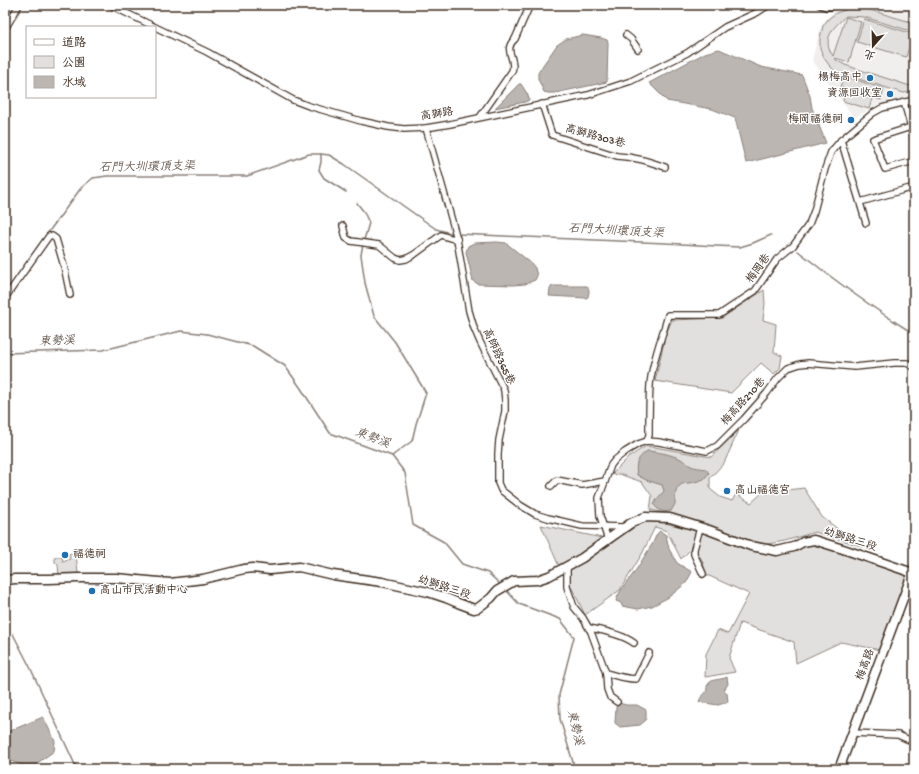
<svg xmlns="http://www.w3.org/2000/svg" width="919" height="774" font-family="'Gochi Hand','LXGW WenKai TC',sans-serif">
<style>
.built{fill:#f1efee}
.green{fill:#e2e0de;stroke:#8e857e}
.water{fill:#bcb6b3;stroke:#887e77}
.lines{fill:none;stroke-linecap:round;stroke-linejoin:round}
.stream{stroke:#887e77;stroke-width:1.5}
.street-casing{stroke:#3b2a1e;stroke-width:8}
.secondary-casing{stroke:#3b2a1e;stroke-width:11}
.street{stroke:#fff;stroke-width:5.5}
.secondary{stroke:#fff;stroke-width:8}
.poi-dot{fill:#1f6fb2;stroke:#fff;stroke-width:1.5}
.labels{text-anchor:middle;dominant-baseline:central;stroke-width:3;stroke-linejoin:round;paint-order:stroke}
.poi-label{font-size:11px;fill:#3b2a1e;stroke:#fff;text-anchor:end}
.street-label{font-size:11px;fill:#3b2a1e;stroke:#fff}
.water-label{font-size:12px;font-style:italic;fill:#685b52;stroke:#fff}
</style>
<rect width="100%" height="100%" fill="#fff"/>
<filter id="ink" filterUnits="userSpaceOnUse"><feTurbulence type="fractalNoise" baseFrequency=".025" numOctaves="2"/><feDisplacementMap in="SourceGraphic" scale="8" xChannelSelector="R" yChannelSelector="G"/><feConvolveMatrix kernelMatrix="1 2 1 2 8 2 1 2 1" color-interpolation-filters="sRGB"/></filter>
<g filter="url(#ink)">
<path class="built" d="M 839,5 L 914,5 L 914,96 L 879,104 L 854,118 L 812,60 L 821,26 Z"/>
<g class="green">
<path d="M 847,5 L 853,5 L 914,23 L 914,32 L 864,17 L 846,16 C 833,27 821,40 833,56 L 846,17 L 861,22 L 849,62 L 835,58 L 836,60 L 845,65 L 910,86 L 914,85 L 914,91 L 904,93 L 884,87 L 836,72 L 829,65 L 824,58 L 820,48 L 820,38 L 823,26 L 828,19 L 836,13 L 845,10 Z"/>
<path d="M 864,19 L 913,34 L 906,57 L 857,42 Z"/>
<path d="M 844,76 L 884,89 L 881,100 L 840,87 Z"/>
<path d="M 846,91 L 872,99 L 869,109 L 843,101 Z"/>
<path d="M 764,290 L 765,304 L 763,320 L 776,324 L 774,352 L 782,356 L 780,368 L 774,374 L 761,363 L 731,393 L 655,381 L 666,334 L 672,320 L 722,318 Z"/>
<path d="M 739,430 L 724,463 L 710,478 L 710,489 L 720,497 L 732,501 L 736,494 L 751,503 L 762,493 L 804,488 L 822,517 L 851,539 L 864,547 L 815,532 L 785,541 L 762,545 L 721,530 L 672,514 L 650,510 L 652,496 L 642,482 L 619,474 L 611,475 L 629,457 L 646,446 L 660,448 L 711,457 Z"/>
<path d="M 644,521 L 665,523 L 702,532 L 737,546 L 772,555 L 789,552 L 814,543 L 908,575 L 880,650 L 841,642 L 796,663 L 794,642 L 740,623 L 729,658 L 735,672 L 705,677 L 706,654 L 718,630 L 728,634 L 749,594 L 707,575 L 701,558 L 691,549 L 681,559 L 667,531 L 655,527 L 642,554 L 620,590 L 585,615 L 574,592 L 558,564 L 541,525 L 602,538 L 606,546 Z"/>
<path d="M 76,553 L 78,574 L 59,576 L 58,565 L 55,562 L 55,557 L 62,557 L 63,562 L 70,559 L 68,554 Z"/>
</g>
<g class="water">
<path d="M 583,35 L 601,38 L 607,40 L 608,42 L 607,82 L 555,93 L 548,93 L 544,92 L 538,79 L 538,73 L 543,65 L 557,45 L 566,39 Z"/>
<path d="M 719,49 L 761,67 L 802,75 L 810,96 L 812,108 L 826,143 L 746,163 L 735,118 L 712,109 L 667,101 L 649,83 L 705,53 Z"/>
<path d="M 519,84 L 521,84 L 528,95 L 529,100 L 525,102 L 495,108 Z"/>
<path d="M 497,242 L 506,243 L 531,263 L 535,268 L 537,276 L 535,280 L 525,284 L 513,285 L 478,284 L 473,281 L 466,252 L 468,246 L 474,243 Z"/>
<path d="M 551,286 L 587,286 C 590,290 589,293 588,297 L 586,298 L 549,296 L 550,289 L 551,288 Z"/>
<path d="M 647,451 C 658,452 670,454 681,459 C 684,461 687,464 691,466 C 695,468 701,468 706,469 L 709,473 L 704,479 L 695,482 L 682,484 L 677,488 L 675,496 L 675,504 L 671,511 C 663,512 660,512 654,505 L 657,499 L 664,491 L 662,485 L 646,480 L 637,475 C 635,463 637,459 647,451 Z"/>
<path d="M 660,531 L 666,535 L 669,549 L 677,563 L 692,572 L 686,583 L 669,597 L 652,606 L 638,609 L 622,606 L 621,603 L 616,601 C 617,595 624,586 628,581 C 637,570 643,558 651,546 C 655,541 655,534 660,531 Z"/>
<path d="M 727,677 L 728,684 L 724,690 L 727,693 L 728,702 L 718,705 L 699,702 C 701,695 703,697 706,692 C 707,690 707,688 707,686 C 712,677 720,681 727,677 Z"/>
<path d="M 619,703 L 626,705 L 637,705 L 646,710 L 646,720 L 640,725 L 620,727 L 615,723 L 616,707 Z"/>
<path d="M 43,717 L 55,741 L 54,751 L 32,767 L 22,765 L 5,759 L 5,733 Z"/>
</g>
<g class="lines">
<g class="stream">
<path d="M 321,154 L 321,162 L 319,170 L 324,178 L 346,192"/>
<path d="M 357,203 L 364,212 L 369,223 L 364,240"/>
<path d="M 458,234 L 665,243 L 716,246 L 740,247 L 753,243 L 771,235"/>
<path d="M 363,244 L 361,255 L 365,283 L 374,316 L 395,342 L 420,383 L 426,393 L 416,424 L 412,441 L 392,456"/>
<path d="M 36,249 L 81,188 L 93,178 L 107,176 L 247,176 L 309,154 L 321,154 L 329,155 L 344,164 L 436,229 L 454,234"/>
<path d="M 798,251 C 835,281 874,309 914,334"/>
<path d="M 5,353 L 103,350 L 181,331 L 207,334 L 253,346 L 285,366 L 300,387 L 330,433 L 392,456 L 405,473 L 413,525 L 444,542 L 462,564 L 488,573 L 501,585"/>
<path d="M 505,589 L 519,604 L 560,619 L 574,637 L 559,695 L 560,719 L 575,769"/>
<path d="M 13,634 L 30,667 L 77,769"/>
</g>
<defs>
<g id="street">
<path d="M 111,5 L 122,11 L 207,52 L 293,100 L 309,106 L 361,121 L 388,127 L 404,129 L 426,128 L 450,124 L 588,95 L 631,81 L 687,53 L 725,27 L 758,12 L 769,5"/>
<path d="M 820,5 L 826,7 L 831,7 L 833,5"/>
<path d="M 5,29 L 19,5"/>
<path d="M 626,35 L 631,39 L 638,49"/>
<path d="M 904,102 L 914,138"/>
<path d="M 542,104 L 552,135 L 617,156 C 635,157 648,161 665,167"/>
<path d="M 480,117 L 512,71 C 517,59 502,50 515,39 L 530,5"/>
<path d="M 914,126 L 873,139 L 885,169 L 914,161"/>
<path d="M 426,128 L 457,239 L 469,311 L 474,328 L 480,342 L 504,390 L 505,400 L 505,411 L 499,440 L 498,454 L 498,483 L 501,490 L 520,505 L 535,514 L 548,518 L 582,526 L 625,527"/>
<path d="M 841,140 L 866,223"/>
<path d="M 860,202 L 914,187"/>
<path d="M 343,226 L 346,238 L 351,241 L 379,245 L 395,258 L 400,260 L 406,259 L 415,254 L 441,235 L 450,238 L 457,239"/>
<path d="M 5,298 L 49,236 L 52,236 L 56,239 L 64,266 L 70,295"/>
<path d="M 647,441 L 649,435 C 649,418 649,401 650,385 C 652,361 662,338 668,315 L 719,315 L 755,291 L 777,259 L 793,246 L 809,224 L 814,211 L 825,169 L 831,152 L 841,140 L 873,113 L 882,108 L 914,100"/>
<path d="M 551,486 L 557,480 L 582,485 L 605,481"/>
<path d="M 700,528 L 694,549 L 694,554 L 703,574"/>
<path d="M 608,540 L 600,516 L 599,498 L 611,465 L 615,460 L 625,452 L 638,444 L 647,441 L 659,442 L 707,451 L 717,446 L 744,419 L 767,393 L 778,378 L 788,368 L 800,364 L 808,363 L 855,367 L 894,363 L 907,363 L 914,367"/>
<path d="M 567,566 L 567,587 L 574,607 L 583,618 L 591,632 L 606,673 L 607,689 L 610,697 L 617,702"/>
<path d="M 589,628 C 601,630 623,635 634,643"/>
<path d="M 606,673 C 616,676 625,679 636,679 L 649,653"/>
<path d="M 853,733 L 898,735 L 914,742"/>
</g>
<g id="secondary">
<path d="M 5,580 L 15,579 L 49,579 L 78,578 L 116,578 L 170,583 L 203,579 L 244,569 L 253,568 L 270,570 L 299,567 L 333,575 L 382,582 L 428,592 L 446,598 L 458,603 L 474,609 L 478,608 L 491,598 L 497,591 L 514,581 L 537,580 L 549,576 L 582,558 L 631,523 L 645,517 L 670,518 L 709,530 L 751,546 L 777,551 L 794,547 L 803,542 L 814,540 L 843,549 L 913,573"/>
<path d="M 839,769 L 914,569"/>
</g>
</defs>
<use href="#street" class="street-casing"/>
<use href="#secondary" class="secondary-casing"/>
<use href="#street" class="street"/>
<use href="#secondary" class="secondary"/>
</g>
</g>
<g class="poi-dot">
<circle cx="870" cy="78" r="4"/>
<circle cx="890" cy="94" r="4"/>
<circle cx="851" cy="120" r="4"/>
<circle cx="727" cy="491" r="4"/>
<circle cx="65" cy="555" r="4"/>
<circle cx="92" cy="591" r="4"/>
</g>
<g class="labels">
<g class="poi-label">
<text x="862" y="78">楊梅高中</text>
<text x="882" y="94">資源回收室</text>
<text x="843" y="120">梅岡福德祠</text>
<text x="735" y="491" text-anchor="start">高山福德宮</text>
<text x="73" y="555" text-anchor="start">福德祠</text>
<text x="100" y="591" text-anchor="start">高山市民活動中心</text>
</g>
<g class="street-label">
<text transform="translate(437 115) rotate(-9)">高獅路</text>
<text transform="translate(595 137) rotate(15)">高獅路303巷</text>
<text transform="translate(759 269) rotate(-54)">梅岡巷</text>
<text transform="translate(498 357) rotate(65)">高師路365巷</text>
<text transform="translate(744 402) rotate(-48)">梅高路210巷</text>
<text transform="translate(850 540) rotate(18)">幼獅路三段</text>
<text transform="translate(444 588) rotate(18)">幼獅路三段</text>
<text transform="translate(866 665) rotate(-69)">梅高路</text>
</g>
<g class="water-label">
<text transform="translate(147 168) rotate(-1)">石門大圳環頂支渠</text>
<text transform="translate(616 232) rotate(3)">石門大圳環頂支渠</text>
<text transform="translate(57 342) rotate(-2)">東勢溪</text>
<text transform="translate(372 439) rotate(21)">東勢溪</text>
<text transform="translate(574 728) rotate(77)">東勢溪</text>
</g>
</g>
<rect width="919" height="774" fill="none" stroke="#fff" stroke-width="20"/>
<rect x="10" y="10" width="899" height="754" fill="none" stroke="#3b2a1e" stroke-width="1.5" filter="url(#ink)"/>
<rect x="26" y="26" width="130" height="72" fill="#ffffff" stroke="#b1aaa5"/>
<rect x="34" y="39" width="20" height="6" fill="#ffffff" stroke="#b1aaa5"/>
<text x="62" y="46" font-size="12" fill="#3b2a1e">道路</text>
<rect x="34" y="56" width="20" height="12" fill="#e2e0de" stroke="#b1aaa5"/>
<text x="62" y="66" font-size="12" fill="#3b2a1e">公園</text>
<rect x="34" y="76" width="20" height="12" fill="#bcb6b3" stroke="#b1aaa5"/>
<text x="62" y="86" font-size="12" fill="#3b2a1e">水域</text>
<g transform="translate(873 46) rotate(200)" stroke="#ffffff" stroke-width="3" paint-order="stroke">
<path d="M0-3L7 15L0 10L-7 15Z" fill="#3b2a1e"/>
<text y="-6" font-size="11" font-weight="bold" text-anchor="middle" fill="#3b2a1e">北</text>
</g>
</svg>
